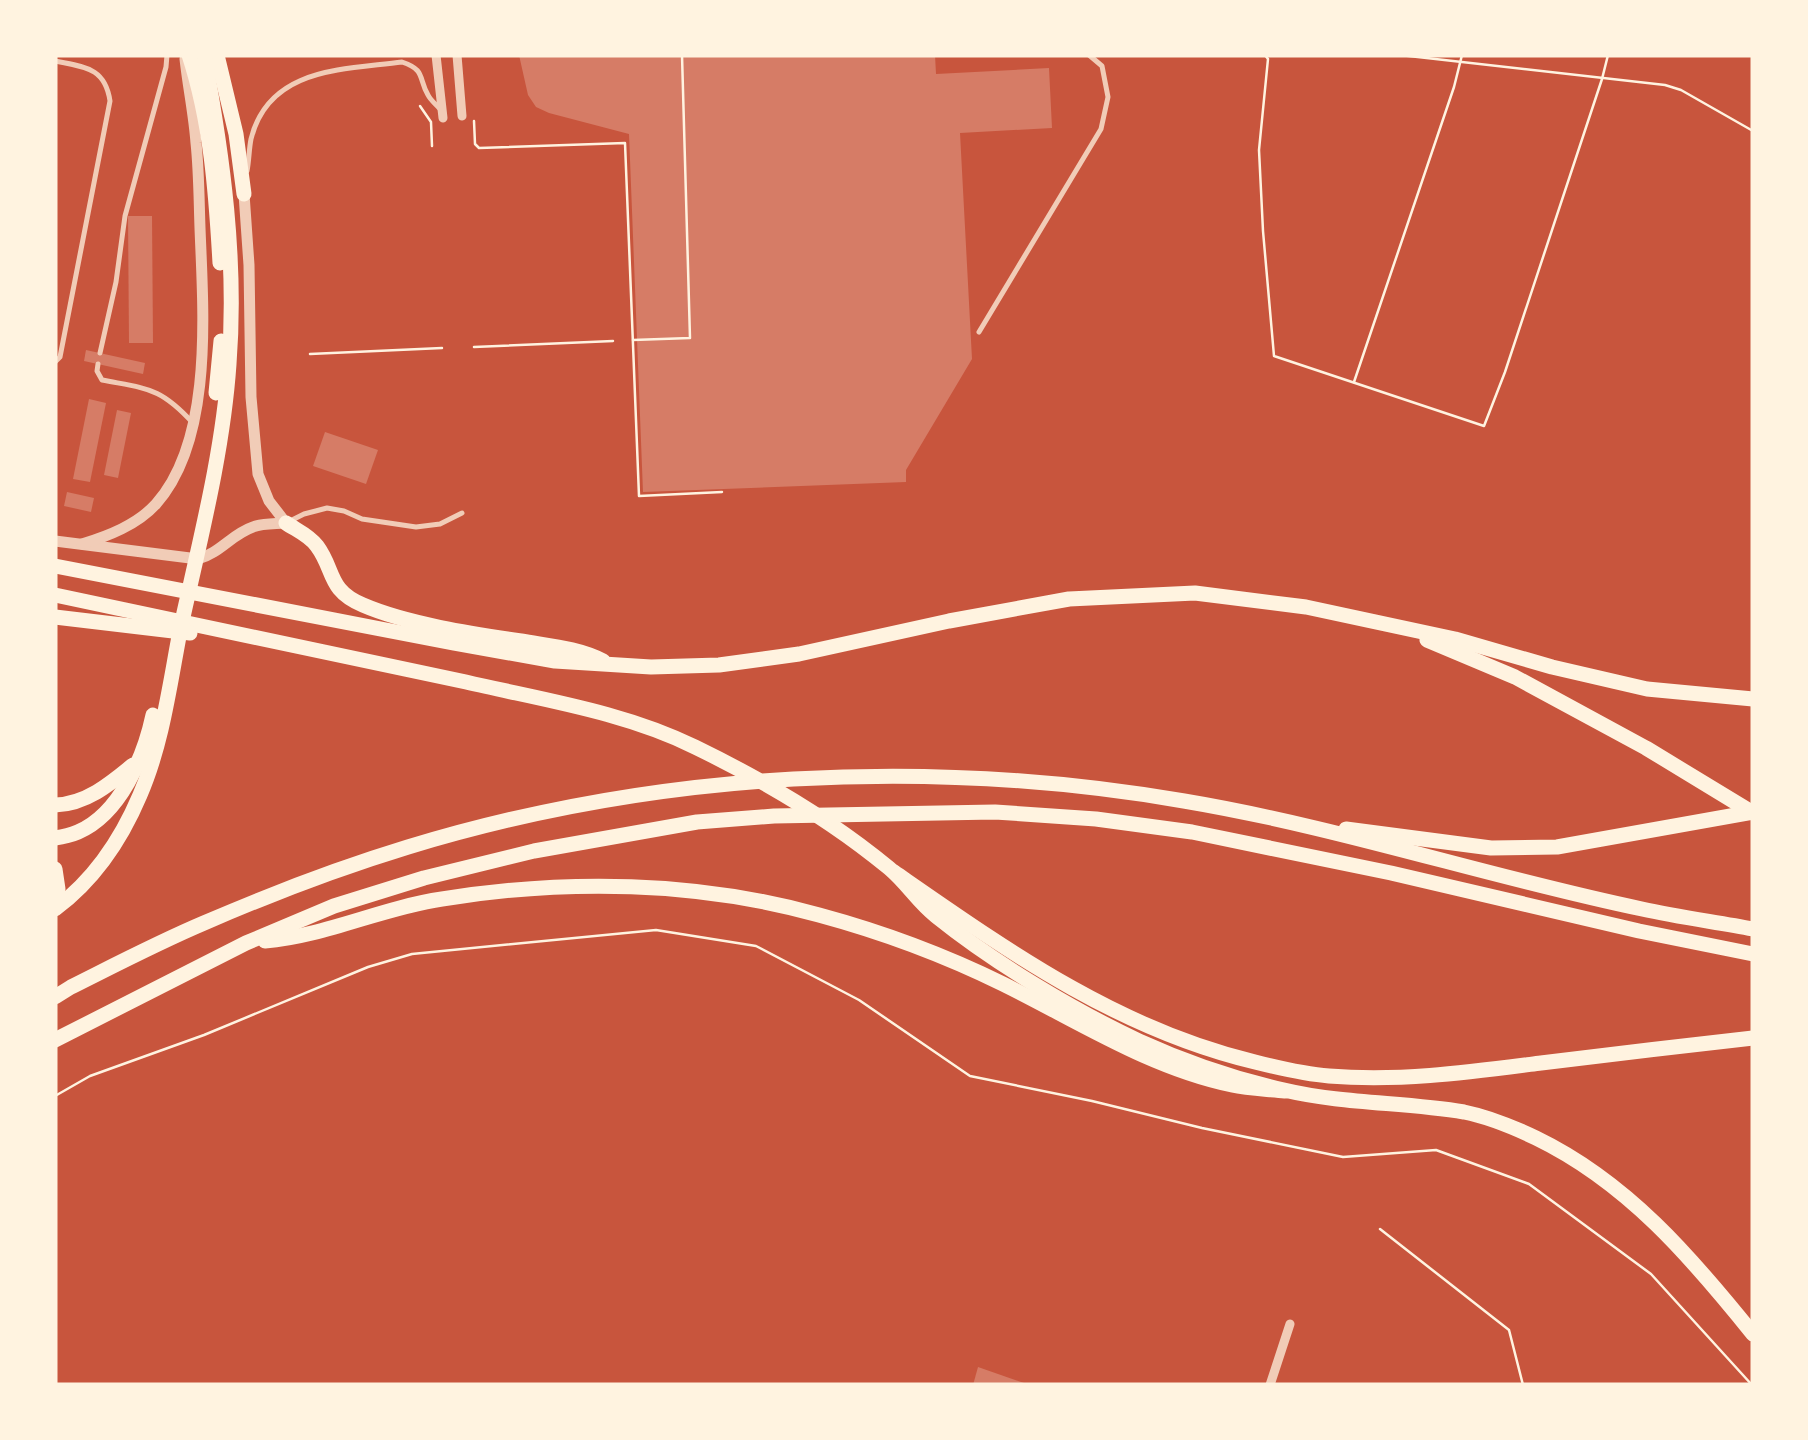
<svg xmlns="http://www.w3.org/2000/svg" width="1808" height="1440" font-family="'Space Grotesk',sans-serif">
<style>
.building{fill:#d67c66}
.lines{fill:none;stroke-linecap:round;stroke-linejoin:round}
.path{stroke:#fff3e0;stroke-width:2.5}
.service{stroke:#f1ccb7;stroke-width:5}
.minor{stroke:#f1ccb7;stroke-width:9}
.tertiary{stroke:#f1ccb7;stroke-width:11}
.trunk{stroke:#fff3e0;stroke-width:15}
.motorway{stroke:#fff3e0;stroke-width:15}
</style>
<rect width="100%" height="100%" fill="#c8553d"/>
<g class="building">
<path d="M 519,55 L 935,55 L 936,74 L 1049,68 L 1052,128 L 960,133 L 972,359 L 906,470 L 906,482 L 643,492 L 629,134 L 549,113 L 536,107 L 528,95 Z"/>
<path d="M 128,216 L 152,216 L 153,343 L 129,343 Z"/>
<path d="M 86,350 L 145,363 L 143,374 L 84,361 Z"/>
<path d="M 89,399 L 106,403 L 90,482 L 73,479 Z"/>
<path d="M 117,410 L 131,413 L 118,478 L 104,475 Z"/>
<path d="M 325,432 L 378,450 L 366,484 L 313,466 Z"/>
<path d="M 67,492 L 94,498 L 91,512 L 64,506 Z"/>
<path d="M 978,1367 L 1027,1384 L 1027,1385 L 973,1385 Z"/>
</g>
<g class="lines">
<g class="path">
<path d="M 1265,55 L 1268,59 L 1259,150 L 1263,231 L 1274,356 L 1484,426 L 1505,372 L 1602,79 L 1608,55"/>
<path d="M 1400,55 L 1665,85 L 1681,90 L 1753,131"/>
<path d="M 420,106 L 431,122 L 432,146"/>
<path d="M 474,121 L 475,144 L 479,148 L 625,143 L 639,496 L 722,492"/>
<path d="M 633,340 L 690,338 L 682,55"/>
<path d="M 474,347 L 613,341"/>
<path d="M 310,354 L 442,348"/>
<path d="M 1354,382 L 1454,87 L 1462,55"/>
<path d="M 55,1096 L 90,1076 L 204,1035 L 368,967 L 412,954 L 656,930 L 756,946 L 859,1000 L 970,1076 L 1092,1101 L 1202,1128 L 1343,1157 L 1436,1150 L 1529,1184 L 1651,1274 L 1752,1385"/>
<path d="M 1380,1229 L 1509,1330 L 1523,1385"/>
</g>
<g class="service">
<path d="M 55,61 C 84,67 105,67 110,101 L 60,357 L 55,362"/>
<path d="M 247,171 C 249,161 249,149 251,139 C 269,67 343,70 402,62 C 426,70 418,78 428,95 C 431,101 436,104 440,109"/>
<path d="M 979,332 L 1101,129 L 1108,97 L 1102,66 L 1089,55"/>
<path d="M 100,353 L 116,282 L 125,216 L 166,67 L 167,55"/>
<path d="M 98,364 L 97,371 L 102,380 C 148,389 160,387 193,423"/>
<path d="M 288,522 L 304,514 L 327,508 L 344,511 L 362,519 L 416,527 L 440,524 L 462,513"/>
</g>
<g class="minor">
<path d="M 436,55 L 443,118"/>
<path d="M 457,55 L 462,116"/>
<path d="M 1270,1385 L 1290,1324"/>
</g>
<g class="tertiary">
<path d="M 244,194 L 249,265 L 251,397 L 258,474 L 269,501 L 286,523"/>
<path d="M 55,541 L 198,559 C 220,553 232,534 253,527 C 263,523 275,524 286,523"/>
<path d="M 82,544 C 108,536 137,525 156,504 C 214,439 203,310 200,228 C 199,200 199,171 196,143 C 194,115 188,87 185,59"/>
</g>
<g class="trunk">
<path d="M 189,55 C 211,122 216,193 220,263"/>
<path d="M 217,55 L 236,134 L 244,194"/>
<path d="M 216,393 L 221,341"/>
<path d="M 286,523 C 296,530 309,535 317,546 C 335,570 327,590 363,605 C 407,624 473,634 521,641 C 549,646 578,648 603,661"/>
<path d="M 55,566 L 453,643 L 555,661 L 651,667 L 719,665 L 799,654 L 949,621 L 1069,599 L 1195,593 L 1306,607 L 1455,639 L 1552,667 L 1647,689 L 1753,699"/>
<path d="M 55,595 C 192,623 329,652 466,682 C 543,700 624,712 695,747 C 763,780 831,820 889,868 C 907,883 918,902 936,916 C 993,962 1073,1010 1139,1041 C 1185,1062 1235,1079 1284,1090 C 1343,1104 1404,1102 1464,1112 C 1489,1117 1513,1127 1536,1138 C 1627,1182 1691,1257 1753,1334"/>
<path d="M 55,617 L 190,633"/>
<path d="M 1427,640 L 1515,677 L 1646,748 L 1753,813"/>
<path d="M 55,805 C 86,804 110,784 133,765"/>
<path d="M 55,838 C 62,837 71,835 78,832 C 120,814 144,757 153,715"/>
<path d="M 55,869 L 58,889 L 55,901"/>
<path d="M 55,909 C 94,880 121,840 140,795 C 163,742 170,682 181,626 C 200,540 223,452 229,364 C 237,260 223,157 204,55"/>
</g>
<g class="motorway">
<path d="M 1346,829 L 1491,848 L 1557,847 L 1753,812"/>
<path d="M 894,872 C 1008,951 1117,1029 1255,1062 C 1279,1068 1304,1074 1329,1076 C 1400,1082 1471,1072 1541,1063 C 1612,1054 1682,1046 1753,1038"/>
<path d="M 265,941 C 325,936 381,908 442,899 C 566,879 697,881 819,915 C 882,932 944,955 1003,984 C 1078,1021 1150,1068 1232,1085 C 1249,1089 1268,1089 1285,1091"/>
<path d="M 55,997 L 71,987 C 115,965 159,942 204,923 C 271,894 339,868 408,847 C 657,771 928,757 1184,801 C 1339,827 1488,877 1642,909 C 1678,917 1716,922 1753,929"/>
<path d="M 55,1040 L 246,943 L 334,906 L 424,878 L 534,851 L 697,822 L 774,816 L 995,812 L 1096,819 L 1192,832 L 1391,873 L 1639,931 L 1753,954"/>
</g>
</g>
<rect width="1808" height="1440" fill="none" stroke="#fff3e0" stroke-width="115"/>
</svg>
